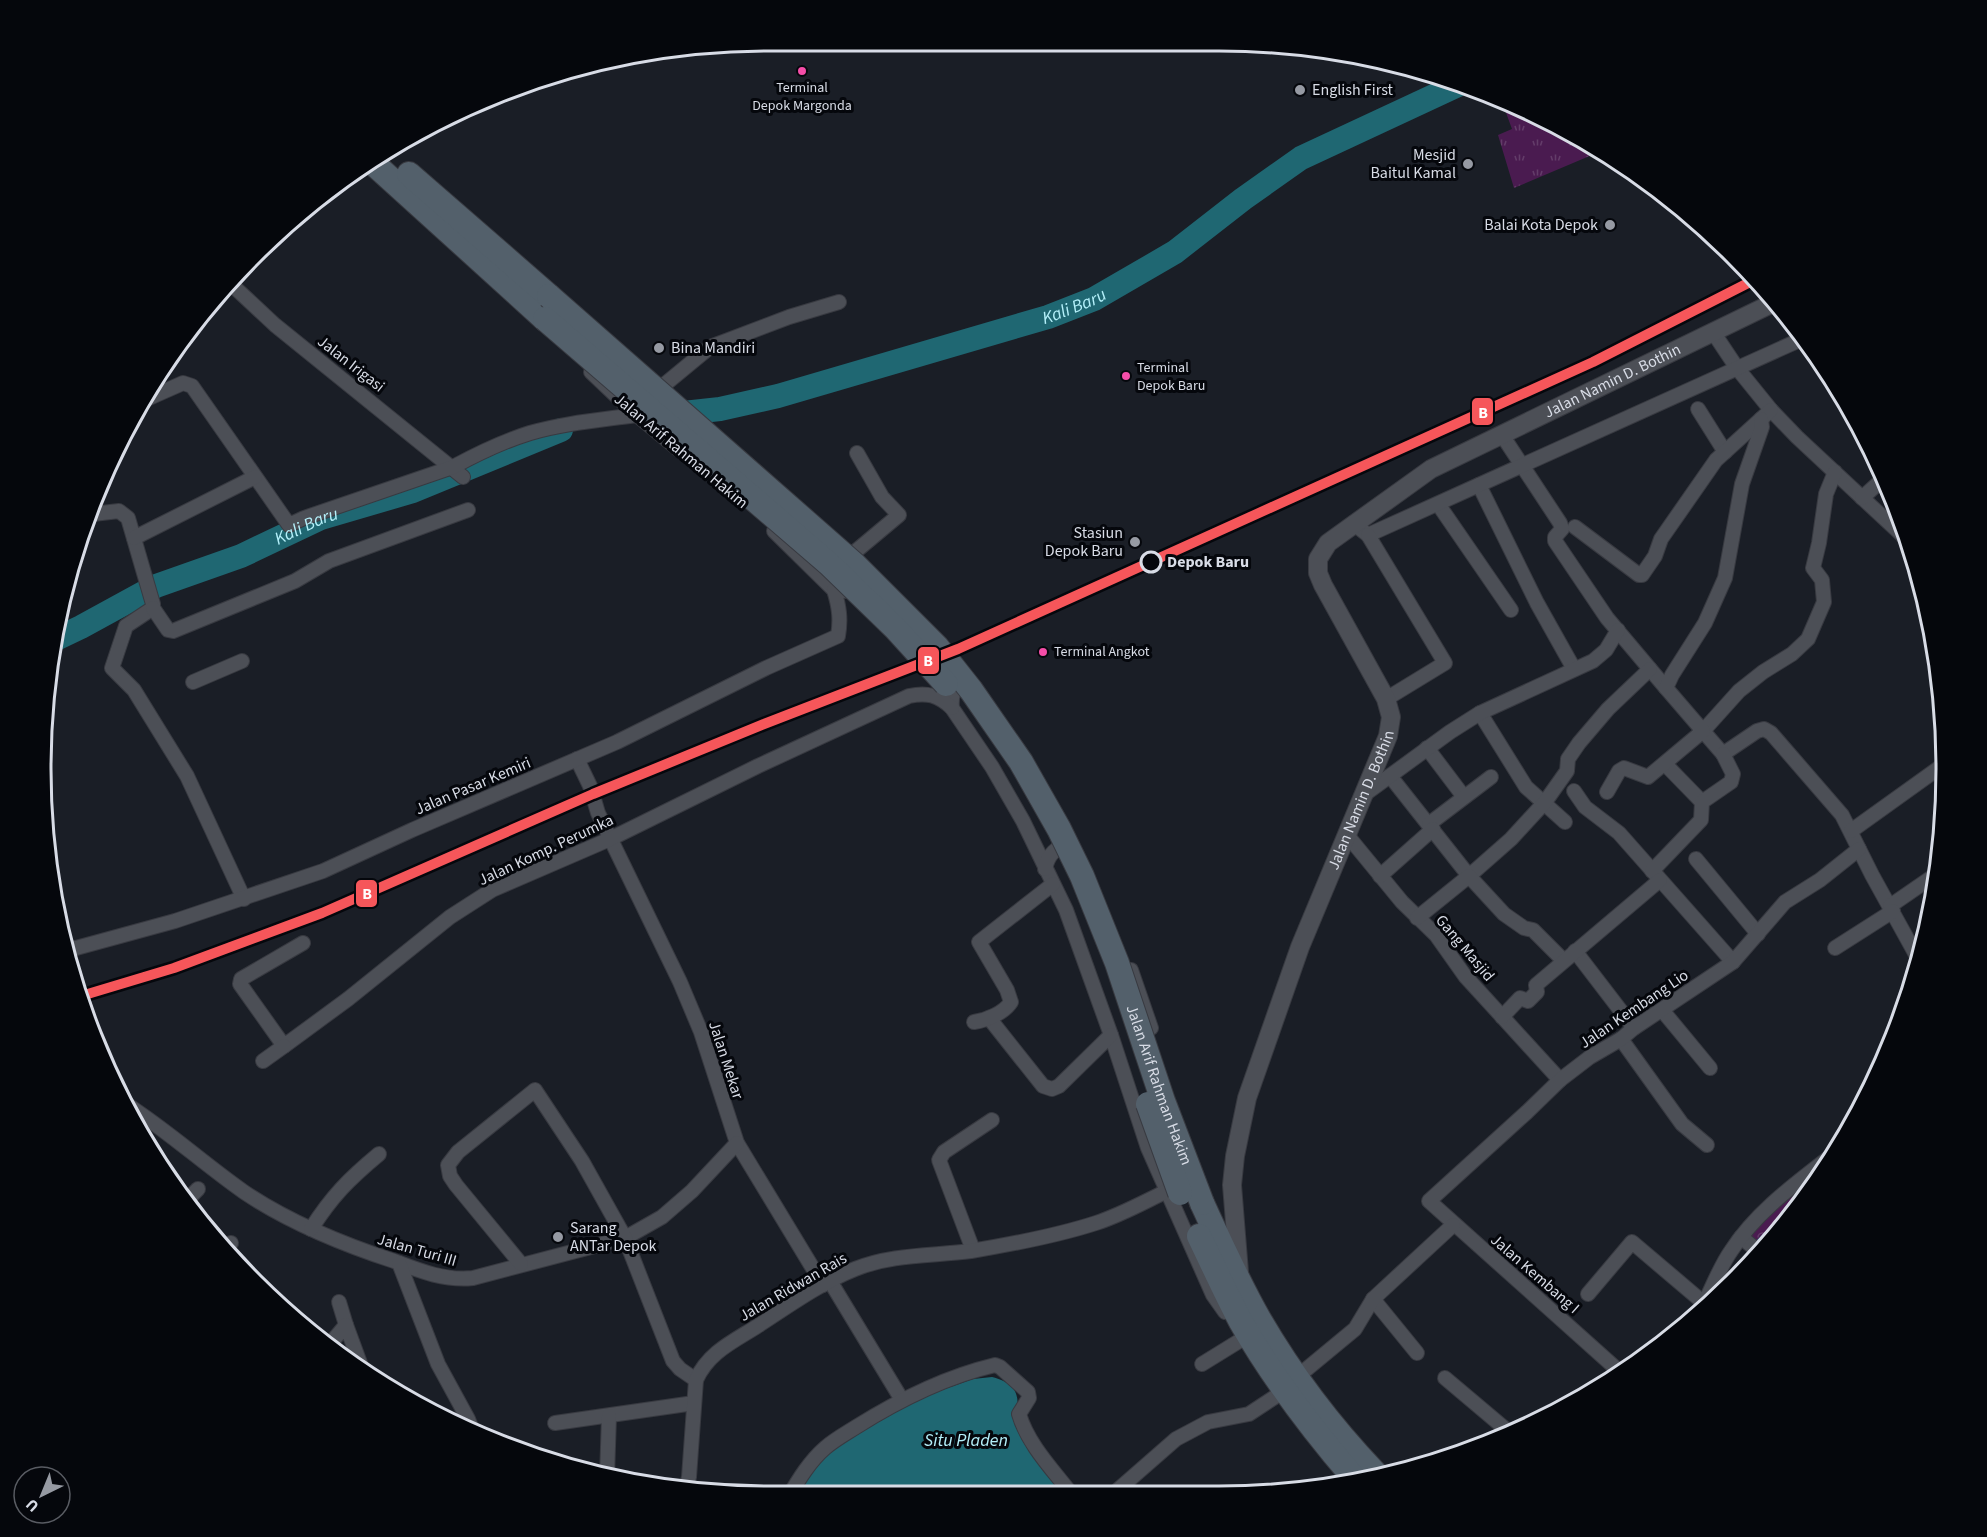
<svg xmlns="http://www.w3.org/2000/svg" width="1987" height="1537" font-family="'Source Sans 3',sans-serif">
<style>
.grass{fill:url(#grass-tufts)}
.park{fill:url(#park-crowns)}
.water{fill:#1f6772}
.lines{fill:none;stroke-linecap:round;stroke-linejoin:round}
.river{stroke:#1f6772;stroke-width:24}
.minor-casing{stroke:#383a41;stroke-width:16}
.tertiary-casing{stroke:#383a41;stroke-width:20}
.trunk-casing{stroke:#383a41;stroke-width:26}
.minor{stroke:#4c4f56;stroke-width:14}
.tertiary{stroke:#4c4f56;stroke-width:18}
.trunk{stroke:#53606b;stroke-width:24}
.trunk-bridge-casing{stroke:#383a41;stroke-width:26;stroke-linecap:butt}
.trunk-bridge{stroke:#53606b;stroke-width:24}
.rail-1-casing{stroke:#05070c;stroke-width:15}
.rail-1{stroke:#f6565a;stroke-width:10}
.bus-dot{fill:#f54da8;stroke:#05070c;stroke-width:2}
.poi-dot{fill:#969aa3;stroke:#05070c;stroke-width:2}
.stop-dot{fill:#05070c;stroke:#d8dce6;stroke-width:3}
.labels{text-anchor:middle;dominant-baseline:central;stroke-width:6;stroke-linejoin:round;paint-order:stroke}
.bus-label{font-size:14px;fill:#d8dce6;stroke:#05070c;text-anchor:start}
.poi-label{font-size:16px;fill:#d8dce6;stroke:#05070c;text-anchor:start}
.street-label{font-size:16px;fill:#d8dce6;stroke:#05070c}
.stop-label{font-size:16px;font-weight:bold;fill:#d8dce6;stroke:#05070c;text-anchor:start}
.water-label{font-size:18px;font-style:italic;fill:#b4f0fa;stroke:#05070c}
.rim{fill:none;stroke:#d8dce6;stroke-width:3}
.line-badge{stroke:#05070c;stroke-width:2}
.badge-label{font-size:16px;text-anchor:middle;font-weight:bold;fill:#fff}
</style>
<defs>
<pattern id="grass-tufts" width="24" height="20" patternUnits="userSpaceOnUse" patternTransform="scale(1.5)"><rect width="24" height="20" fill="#4a1b50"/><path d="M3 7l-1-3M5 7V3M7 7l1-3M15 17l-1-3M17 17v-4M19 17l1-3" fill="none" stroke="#633c69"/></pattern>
<pattern id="park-crowns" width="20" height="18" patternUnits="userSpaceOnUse" patternTransform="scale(1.5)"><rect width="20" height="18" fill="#4a1b50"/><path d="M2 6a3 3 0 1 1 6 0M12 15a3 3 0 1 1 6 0" fill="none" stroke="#633c69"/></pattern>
</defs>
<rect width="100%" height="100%" fill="#1a1e26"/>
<path class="grass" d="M 1501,99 L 1541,116 L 1599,152 L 1514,188 L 1498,135 L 1512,129 Z"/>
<path class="park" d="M 1832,1154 L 1807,1195 L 1784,1212 L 1752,1246 L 1741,1237 Z"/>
<g class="water">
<path d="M 1807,1195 L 1796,1211 L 1761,1249 L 1756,1241 L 1785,1212 Z"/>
<path d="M 992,1377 C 1011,1382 1020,1390 1017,1410 L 1072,1496 L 793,1496 L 827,1451 L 911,1401 L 973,1379 Z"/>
</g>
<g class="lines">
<g class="river">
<path id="s1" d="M 665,415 L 720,409 L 778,396 L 1048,317 L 1094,299 L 1175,252 L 1243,199 L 1301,158 L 1462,83"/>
<path id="s2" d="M 58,638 L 81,627 L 156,586 L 241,556 L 321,518 L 413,491 L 561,430"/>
</g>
<defs>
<g id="minor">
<path d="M 231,284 L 275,325 L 463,477"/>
<path d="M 1713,332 L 1737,368 L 1771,410 L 1797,437 L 1901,534 L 1911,546"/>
<path d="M 591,372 L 631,410 L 678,449"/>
<path d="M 664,385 L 710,347 L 789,317 L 839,302"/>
<path d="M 140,402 L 183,383 L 192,386 L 289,525 L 304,518 L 453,467 C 477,454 504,441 530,433 C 564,423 601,420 636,415"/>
<path d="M 1698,409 L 1725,452"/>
<path d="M 1502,435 L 1560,523 L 1562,529 L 1555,537 L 1555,541 L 1607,618 L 1666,688"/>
<path d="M 1835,472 L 1826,494 L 1819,543 L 1813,568 L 1822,580 L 1824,602 L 1808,639 L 1792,654 L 1763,672 L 1739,691 L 1703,731 L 1723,754 L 1757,731 L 1764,729 L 1771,733 L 1842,815 L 1872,875 L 1920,962"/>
<path d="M 1479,485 L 1537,603 L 1574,669"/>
<path d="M 1862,498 L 1883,479"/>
<path d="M 1438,504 L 1511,610"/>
<path d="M 93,514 L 119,511 L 128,518 L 153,604 L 153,608 L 126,626 L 112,668 L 134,690 L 187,776 L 244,899"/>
<path d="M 1353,523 L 1368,535 L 1802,339"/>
<path d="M 1575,527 L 1639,575 L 1642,575 L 1655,556 L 1661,539 L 1716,460 L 1771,410"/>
<path d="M 774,531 L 834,590 L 846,591 L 855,585"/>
<path d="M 1368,535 L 1445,663 L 1386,699"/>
<path d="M 134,538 L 255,477"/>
<path d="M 856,551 L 899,515 L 882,497 L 857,453"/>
<path d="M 153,608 L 168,630 L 173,631 L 295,581 L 329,561 L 468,510"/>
<path d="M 193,682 L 242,661"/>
<path d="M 966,684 C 953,688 951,695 952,708 L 992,767 L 1023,821 L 1066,910 L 1111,1035 L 1148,1148 L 1213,1295 L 1225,1312"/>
<path d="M 1480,713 L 1526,787 L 1565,822"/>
<path d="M 1427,748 L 1464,797"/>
<path d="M 577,759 L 590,786 L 598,813 L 680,982 L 701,1032 L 737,1143 L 823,1285"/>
<path d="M 1665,764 L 1702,802"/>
<path d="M 1390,776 L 1469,876 L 1511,839 L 1545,802 L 1567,771 L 1568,759 L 1579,743 L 1608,709 L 1650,669"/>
<path d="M 1574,791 L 1585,807 L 1619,833 L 1733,962"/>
<path d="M 1607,792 L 1619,771 L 1624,768 L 1648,777 L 1703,731 L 1666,688 L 1672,675 L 1705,623 L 1725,578 L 1742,484 L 1762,427 L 1761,419"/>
<path d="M 1365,794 L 1450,732 L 1480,713 L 1593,661 L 1606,650 L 1618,630"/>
<path d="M 1429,824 L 1491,777"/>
<path d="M 1851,831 L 1943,765"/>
<path d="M 1347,835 L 1402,902 L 1436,935 L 1465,976 L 1560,1080"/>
<path d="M 1696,859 L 1758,934"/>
<path d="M 1045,869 C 1048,854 1056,847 1071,843"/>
<path d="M 1652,871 L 1701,820 L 1702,802 L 1731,782 L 1733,774 L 1723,754"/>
<path d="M 1380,876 L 1433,829"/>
<path d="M 1890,906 L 1935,875"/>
<path d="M 1417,918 L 1469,876 L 1504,914 L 1524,928 L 1533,930 L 1563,960"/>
<path d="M 303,943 L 241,979 L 240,984 L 284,1046 L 348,999 L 450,917 L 492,890 L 610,839 L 758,766 L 909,696 C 927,692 938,695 952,708"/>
<path d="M 1835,948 L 1893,911"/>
<path d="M 65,951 L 175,921 L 323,871 L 412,830 L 617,742 L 766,668 L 838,636 C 841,619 839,606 834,590"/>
<path d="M 1575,951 L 1634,1028"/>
<path d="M 1131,970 L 1151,1028"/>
<path d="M 1662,1010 L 1710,1068"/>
<path d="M 1502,1017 L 1520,998 L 1528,1001 L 1537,992 L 1536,985 L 1660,880"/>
<path d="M 989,1018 L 1043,1086 L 1052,1089 L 1059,1086 L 1111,1035"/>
<path d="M 974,1022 C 987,1020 1004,1013 1011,1002 L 1007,990 L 979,942 L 1053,884"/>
<path d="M 1621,1039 L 1682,1124 L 1707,1145"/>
<path d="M 263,1061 L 284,1046"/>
<path d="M 126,1104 C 168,1131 204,1164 244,1192 C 290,1223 342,1244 394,1261 C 420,1271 445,1281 473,1278 L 625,1238 L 662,1217 L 692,1191 L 737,1143"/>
<path d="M 187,1200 L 198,1189"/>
<path d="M 311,1229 C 332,1196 349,1179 379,1154"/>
<path d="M 1741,1237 L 1759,1252"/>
<path d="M 973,1250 L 939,1160 L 944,1152 L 992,1120"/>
<path d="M 224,1251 L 231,1243"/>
<path d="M 399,1263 L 438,1364 L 468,1419 L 473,1432"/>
<path d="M 521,1264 L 456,1185 L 450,1176 L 448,1165 L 458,1152 L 535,1090 L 582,1161 L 625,1238 L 673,1361 L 680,1369 L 696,1380"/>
<path d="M 830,1281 L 902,1400"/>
<path d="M 1588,1294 L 1632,1242 L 1705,1304"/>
<path d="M 1373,1299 L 1417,1353"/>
<path d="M 339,1302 L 346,1325"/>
<path d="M 1697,1317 C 1710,1295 1717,1271 1731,1251 C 1756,1212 1795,1184 1831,1156"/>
<path d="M 330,1344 L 346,1325 L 364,1374"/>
<path d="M 1202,1364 L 1249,1335"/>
<path d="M 1620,1372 L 1429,1201 L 1527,1112 L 1560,1080 L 1590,1057 L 1621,1039 L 1634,1028 L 1733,962 L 1785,902 L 1820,880 L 1859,849"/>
<path d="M 1297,1377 L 1355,1329 L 1373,1299 L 1453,1225"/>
<path d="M 1445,1378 L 1509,1432"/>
<path d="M 555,1423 L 694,1403"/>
<path d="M 607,1477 L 609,1416"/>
<path d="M 686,1488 L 689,1477 L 696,1380 C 708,1353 732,1342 756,1327 C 787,1307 820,1283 855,1269 C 892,1254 932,1256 971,1251 C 1013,1244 1056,1236 1096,1223 C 1121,1215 1144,1202 1167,1191"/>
<path d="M 1112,1495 L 1176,1439 L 1208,1422 L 1249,1414 L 1284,1391"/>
<path d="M 789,1496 C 799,1479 810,1461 825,1448 C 834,1440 845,1434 856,1427 C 899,1400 945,1377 995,1365 L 1000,1367 L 1028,1392 L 1029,1398 L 1019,1414 C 1028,1445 1054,1471 1073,1496"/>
</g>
<g id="tertiary">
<path id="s3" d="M 1239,1272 L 1232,1185 L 1235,1156 L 1247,1098 L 1300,947 L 1388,736 L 1391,717 L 1386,699 L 1323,585 L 1318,573 L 1318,559 L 1328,543 L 1431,469 L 1775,302"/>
</g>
<g id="trunk">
<path d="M 373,163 L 545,319"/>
<path d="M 409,174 L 549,296"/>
<path d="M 1202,1203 C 1220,1242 1238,1282 1259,1319 C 1291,1374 1331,1427 1375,1473"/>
<path d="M 1199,1236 C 1213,1265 1226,1294 1241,1322 C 1273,1378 1312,1429 1354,1478"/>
</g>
</defs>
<use href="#minor" class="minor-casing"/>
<use href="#tertiary" class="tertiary-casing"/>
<use href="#trunk" class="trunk-casing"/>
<use href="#minor" class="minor"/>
<use href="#tertiary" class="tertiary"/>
<use href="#trunk" class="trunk"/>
<defs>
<g id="trunk-bridge">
<path id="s4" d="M 549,296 L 854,564 L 937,647 L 971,690 L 1021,762 L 1059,829 L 1082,876 L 1117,963 L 1163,1101 L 1202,1203"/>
<path d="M 545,319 L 829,564 L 896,629 L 946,684"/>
<path d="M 1148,1104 L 1180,1193"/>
</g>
</defs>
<use href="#trunk-bridge" class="trunk-bridge-casing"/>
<use href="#trunk-bridge" class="trunk-bridge"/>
<defs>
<path id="rail-1" d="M 81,996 L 174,968 L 322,913 L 593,794 L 764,724 L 958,649 L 1593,362 L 1756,279"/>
</defs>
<use href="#rail-1" class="rail-1-casing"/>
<use href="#rail-1" class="rail-1"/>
</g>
<g class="bus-dot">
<circle cx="802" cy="71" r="5"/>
<circle cx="1126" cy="376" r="5"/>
<circle cx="1043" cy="652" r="5"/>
</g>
<g class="poi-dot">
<circle cx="1300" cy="90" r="6"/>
<circle cx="1468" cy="164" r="6"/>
<circle cx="1610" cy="225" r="6"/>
<circle cx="659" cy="348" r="6"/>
<circle cx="1135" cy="542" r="6"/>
<circle cx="558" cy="1237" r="6"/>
</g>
<circle class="stop-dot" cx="1151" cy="562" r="10"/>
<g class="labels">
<g class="bus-label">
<text x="802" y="88" text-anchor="middle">Terminal<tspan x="802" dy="18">Depok Margonda</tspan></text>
<text x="1137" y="368">Terminal<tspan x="1137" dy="18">Depok Baru</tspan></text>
<text x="1054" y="652">Terminal Angkot</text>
</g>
<g class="poi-label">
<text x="1312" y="90">English First</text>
<text x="1456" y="155" text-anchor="end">Mesjid<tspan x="1456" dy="18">Baitul Kamal</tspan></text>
<text x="1598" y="225" text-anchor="end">Balai Kota Depok</text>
<text x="671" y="348">Bina Mandiri</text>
<text x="1123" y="533" text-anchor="end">Stasiun<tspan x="1123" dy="18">Depok Baru</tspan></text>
<text x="570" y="1228">Sarang<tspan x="570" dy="18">ANTar Depok</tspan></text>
</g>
<g class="street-label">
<text transform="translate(351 364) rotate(38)">Jalan Irigasi</text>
<text stroke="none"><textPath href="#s3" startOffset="1107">Jalan Namin D. Bothin</textPath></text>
<text transform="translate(681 451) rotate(40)">Jalan Arif Rahman Hakim</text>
<text transform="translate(473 786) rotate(-23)">Jalan Pasar Kemiri</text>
<text stroke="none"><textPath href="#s3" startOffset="495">Jalan Namin D. Bothin</textPath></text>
<text transform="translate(546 850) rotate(-25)">Jalan Komp. Perumka</text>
<text transform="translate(1465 948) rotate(50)">Gang Masjid</text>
<text transform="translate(1634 1009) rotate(-34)">Jalan Kembang Lio</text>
<text transform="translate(726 1060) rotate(72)">Jalan Mekar</text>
<text stroke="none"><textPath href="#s4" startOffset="1018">Jalan Arif Rahman Hakim</textPath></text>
<text transform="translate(417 1250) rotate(16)">Jalan Turi III</text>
<text transform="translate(1535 1274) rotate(41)">Jalan Kembang I</text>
<text transform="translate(793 1287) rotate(-30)">Jalan Ridwan Rais</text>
</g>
<g class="stop-label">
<text x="1167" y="562">Depok Baru</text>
</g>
<g class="water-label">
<text stroke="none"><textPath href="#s1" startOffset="424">Kali Baru</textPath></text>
<text stroke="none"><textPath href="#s2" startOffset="273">Kali Baru</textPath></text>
<text x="966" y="1440">Situ Pladen</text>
</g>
</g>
<path d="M0 0H1987V1537H0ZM768 51H1219A717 717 0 0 1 1936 768V769A717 717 0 0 1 1219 1486H768A717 717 0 0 1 51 769V768A717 717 0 0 1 768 51Z" fill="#05070c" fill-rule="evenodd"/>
<path class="rim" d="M768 51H1219A717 717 0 0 1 1936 768V769A717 717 0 0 1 1219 1486H768A717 717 0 0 1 51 769V768A717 717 0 0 1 768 51Z"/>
<g class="line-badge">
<rect x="1471" y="397" width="23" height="29" rx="6" fill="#f6565a"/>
<rect x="917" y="646" width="23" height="29" rx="6" fill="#f6565a"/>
<rect x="355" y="879" width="23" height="29" rx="6" fill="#f6565a"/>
</g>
<g class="badge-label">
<text x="1483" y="418">B</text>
<text x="928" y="666">B</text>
<text x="367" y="899">B</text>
</g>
<g transform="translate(42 1495) rotate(223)"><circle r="28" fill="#05070c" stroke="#595c63" stroke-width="1.5"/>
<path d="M0-4.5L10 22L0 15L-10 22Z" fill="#969aa3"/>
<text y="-9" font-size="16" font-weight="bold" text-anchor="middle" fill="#d8dce6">U</text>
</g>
</svg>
